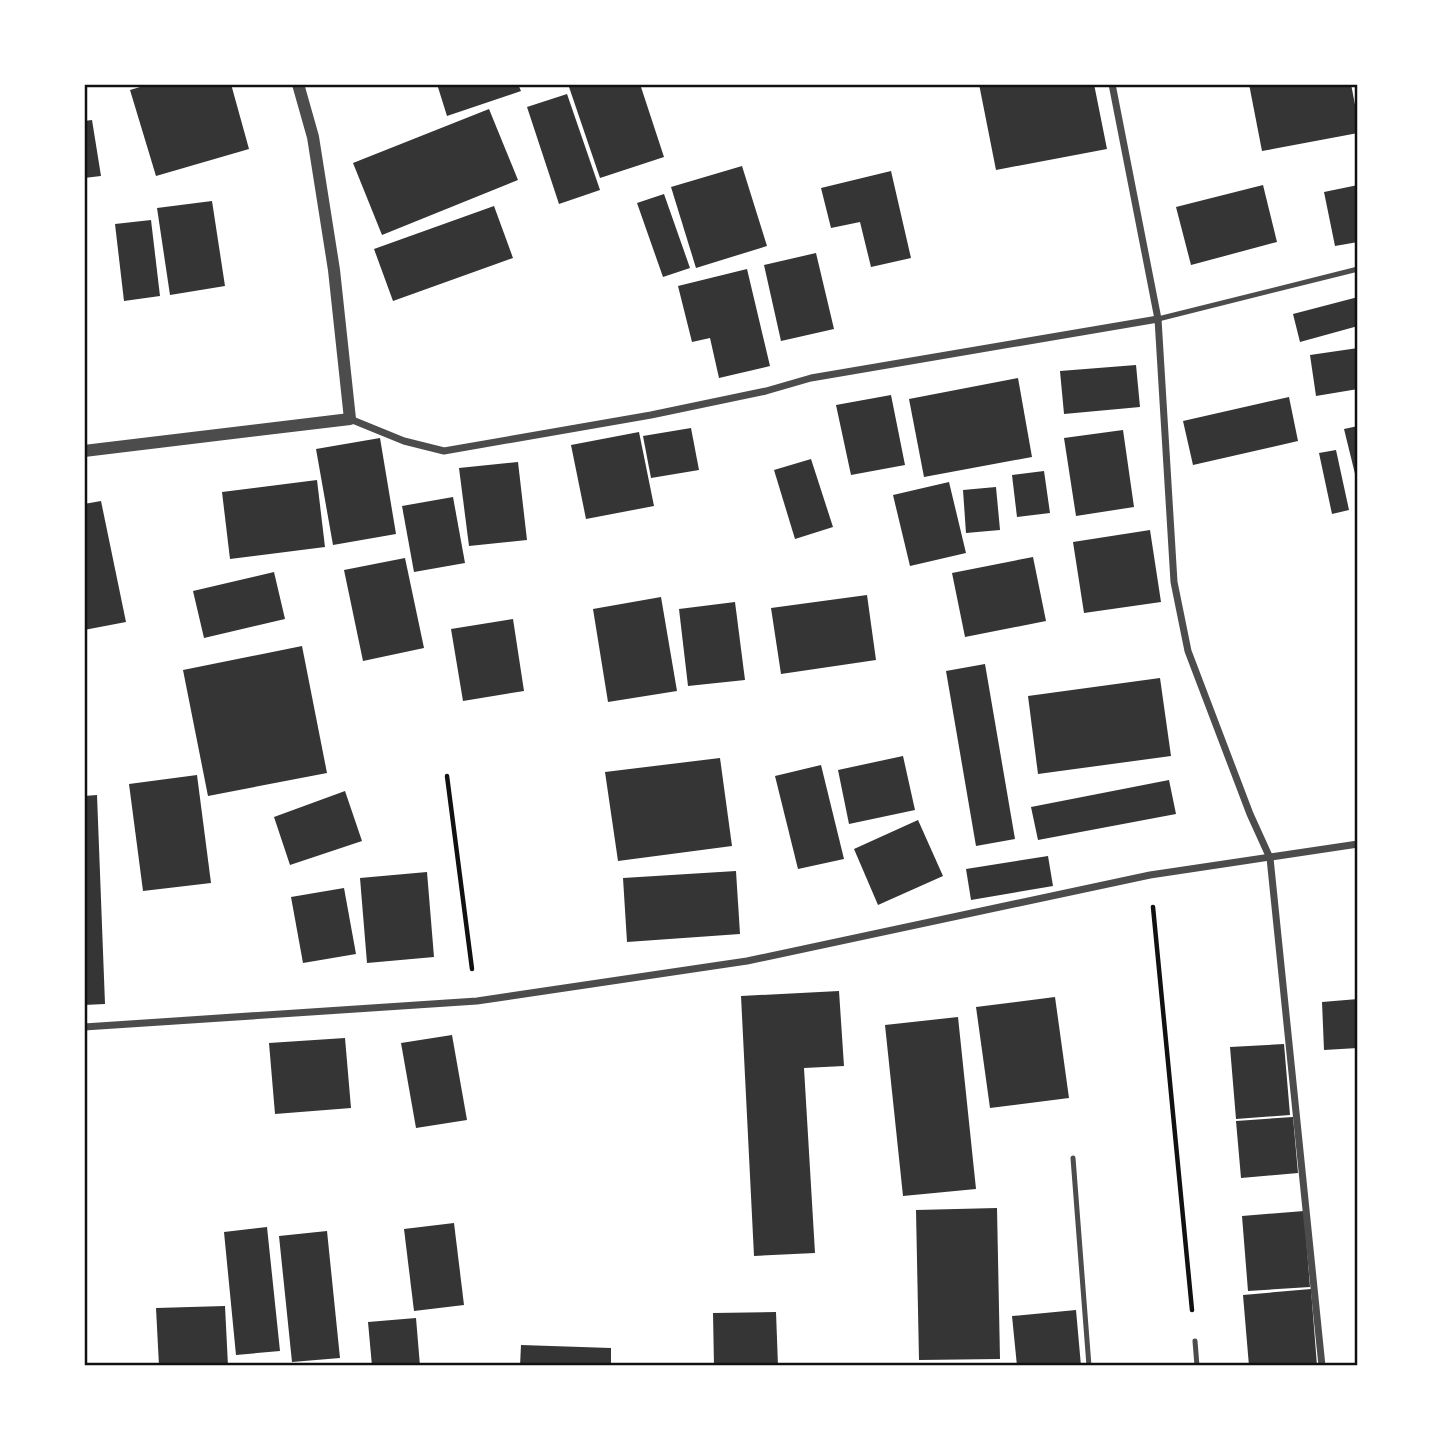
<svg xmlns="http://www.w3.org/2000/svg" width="1442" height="1450" font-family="'Space Grotesk',sans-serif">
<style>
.building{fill:#353535}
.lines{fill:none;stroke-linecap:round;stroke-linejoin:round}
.path{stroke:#111;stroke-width:4.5}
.service{stroke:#4c4c4c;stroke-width:5}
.minor{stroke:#4c4c4c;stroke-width:7}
.tertiary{stroke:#4c4c4c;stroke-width:12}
.neatline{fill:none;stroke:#111;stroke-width:2.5}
</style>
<rect width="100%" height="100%" fill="#fff"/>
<g class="building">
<path d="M 150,84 L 231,84 L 249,149 L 156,176 L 130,90 Z"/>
<path d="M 437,84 L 518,84 L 521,91 L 447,116 Z"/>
<path d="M 568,84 L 640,84 L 664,157 L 600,178 Z"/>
<path d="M 979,84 L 1094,84 L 1107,149 L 996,170 Z"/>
<path d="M 1249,84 L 1351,84 L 1358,120 L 1358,133 L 1262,151 Z"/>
<path d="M 567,94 L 600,190 L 559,204 L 527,107 Z"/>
<path d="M 489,109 L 518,180 L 382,235 L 353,163 Z"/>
<path d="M 92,120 L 101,176 L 84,178 L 84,121 Z"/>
<path d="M 742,166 L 767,246 L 696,268 L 671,187 Z"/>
<path d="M 891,171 L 911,258 L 871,267 L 860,222 L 831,228 L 821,188 Z"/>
<path d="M 1263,185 L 1277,242 L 1191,265 L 1176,207 Z"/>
<path d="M 1358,185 L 1358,242 L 1335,246 L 1324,192 Z"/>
<path d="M 664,194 L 690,268 L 663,277 L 637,203 Z"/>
<path d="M 212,201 L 225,286 L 170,295 L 157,208 Z"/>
<path d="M 494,206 L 513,258 L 393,301 L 374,249 Z"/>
<path d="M 151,220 L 160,296 L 124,301 L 115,224 Z"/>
<path d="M 816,253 L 834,329 L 781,341 L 764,265 Z"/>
<path d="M 747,269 L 770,366 L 719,378 L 710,338 L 692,342 L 678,286 Z"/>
<path d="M 1358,297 L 1358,326 L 1300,342 L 1293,314 Z"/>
<path d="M 1358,348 L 1358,389 L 1316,396 L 1310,355 Z"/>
<path d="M 1136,365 L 1140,407 L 1064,414 L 1060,371 Z"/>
<path d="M 1018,378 L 1032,457 L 924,477 L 909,399 Z"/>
<path d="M 891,395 L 905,465 L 851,475 L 836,405 Z"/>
<path d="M 1289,397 L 1298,441 L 1193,465 L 1183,421 Z"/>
<path d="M 1358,426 L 1358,482 L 1357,482 L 1344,429 Z"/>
<path d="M 691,428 L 699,470 L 651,478 L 643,436 Z"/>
<path d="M 1123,430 L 1134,507 L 1076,516 L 1064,438 Z"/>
<path d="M 639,432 L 654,506 L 586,519 L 571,445 Z"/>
<path d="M 380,438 L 396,534 L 333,545 L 316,449 Z"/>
<path d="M 1336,450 L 1349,510 L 1332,514 L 1319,453 Z"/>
<path d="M 811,459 L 833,527 L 795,539 L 774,470 Z"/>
<path d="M 518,462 L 527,540 L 469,546 L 459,468 Z"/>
<path d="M 1044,471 L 1050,513 L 1017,517 L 1012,475 Z"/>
<path d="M 317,480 L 325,547 L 230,559 L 222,492 Z"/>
<path d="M 949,482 L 966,553 L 910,566 L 893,495 Z"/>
<path d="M 996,487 L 1000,530 L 966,533 L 963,490 Z"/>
<path d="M 453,497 L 465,563 L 414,572 L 402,506 Z"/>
<path d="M 101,501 L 126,622 L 84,630 L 84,504 Z"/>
<path d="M 1150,530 L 1161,602 L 1084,613 L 1073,542 Z"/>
<path d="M 1033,557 L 1046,621 L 965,637 L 952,573 Z"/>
<path d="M 405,558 L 424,648 L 363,661 L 344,570 Z"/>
<path d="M 274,572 L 285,619 L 204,638 L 193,591 Z"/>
<path d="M 867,595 L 876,660 L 781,674 L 771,608 Z"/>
<path d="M 661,597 L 677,691 L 608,702 L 593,609 Z"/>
<path d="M 735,602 L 745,680 L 688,686 L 679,609 Z"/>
<path d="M 513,619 L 524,691 L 463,701 L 451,629 Z"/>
<path d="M 302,646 L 327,773 L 208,796 L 183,670 Z"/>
<path d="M 985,664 L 1015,839 L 976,846 L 946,671 Z"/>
<path d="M 1160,678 L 1171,756 L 1038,774 L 1028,696 Z"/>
<path d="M 903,756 L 915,810 L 849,824 L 838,770 Z"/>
<path d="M 720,758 L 732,846 L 618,861 L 605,772 Z"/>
<path d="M 821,765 L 844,859 L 798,869 L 775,776 Z"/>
<path d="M 197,775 L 211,883 L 143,891 L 129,784 Z"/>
<path d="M 1169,780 L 1176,814 L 1038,840 L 1031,807 Z"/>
<path d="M 345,791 L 362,841 L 290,865 L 274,817 Z"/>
<path d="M 97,795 L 105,1004 L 84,1005 L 84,796 Z"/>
<path d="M 918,820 L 943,876 L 878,905 L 854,849 Z"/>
<path d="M 1048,856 L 1053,886 L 971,900 L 966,869 Z"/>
<path d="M 736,871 L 740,934 L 627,942 L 623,878 Z"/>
<path d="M 427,872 L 434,957 L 367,963 L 360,878 Z"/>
<path d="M 344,888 L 356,954 L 303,963 L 291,897 Z"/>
<path d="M 839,991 L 844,1066 L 804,1068 L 815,1253 L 754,1256 L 741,996 Z"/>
<path d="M 1055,997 L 1069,1098 L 990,1108 L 976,1007 Z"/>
<path d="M 1358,999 L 1358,1048 L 1324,1050 L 1322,1002 Z"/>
<path d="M 958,1017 L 976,1189 L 903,1196 L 885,1025 Z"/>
<path d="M 452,1035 L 467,1120 L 416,1128 L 401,1043 Z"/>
<path d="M 345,1038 L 351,1108 L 275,1114 L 269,1043 Z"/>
<path d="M 1284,1044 L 1290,1115 L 1236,1119 L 1230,1047 Z"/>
<path d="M 1293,1117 L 1298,1173 L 1241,1178 L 1236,1121 Z"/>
<path d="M 997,1208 L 1000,1359 L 919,1360 L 916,1210 Z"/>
<path d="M 1304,1211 L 1310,1287 L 1248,1291 L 1242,1216 Z"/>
<path d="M 454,1223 L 464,1305 L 414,1311 L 404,1229 Z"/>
<path d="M 267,1227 L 280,1351 L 236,1355 L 224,1232 Z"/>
<path d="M 327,1231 L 340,1358 L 292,1362 L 279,1236 Z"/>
<path d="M 1311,1289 L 1317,1366 L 1249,1366 L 1243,1295 Z"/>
<path d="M 225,1306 L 228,1366 L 159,1366 L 156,1308 Z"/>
<path d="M 1076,1310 L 1081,1366 L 1017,1366 L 1012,1316 Z"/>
<path d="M 776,1312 L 778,1366 L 714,1366 L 713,1313 Z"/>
<path d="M 416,1318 L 420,1366 L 372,1366 L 368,1322 Z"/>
<path d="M 521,1345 L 611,1348 L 611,1366 L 520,1366 Z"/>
</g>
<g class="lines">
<g class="path">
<path d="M 447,776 L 472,969"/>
<path d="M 1153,907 L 1192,1310"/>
</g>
<g class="service">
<path d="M 1158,319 L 1358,269"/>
<path d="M 1073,1158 L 1089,1366"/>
<path d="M 1195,1341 L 1197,1366"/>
</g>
<g class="minor">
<path d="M 1112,84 L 1158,319 L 1174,582 L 1188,651 L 1250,814 L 1270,858 L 1322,1366"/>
<path d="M 350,419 L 404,441 L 444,451 L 651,415 L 766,391 L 811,378 L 1158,319"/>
<path d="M 84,1027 L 477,1001 L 747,961 L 1150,875 L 1358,844"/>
</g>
<path class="tertiary" d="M 84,451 L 350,419 L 334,270 L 313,137 L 298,84"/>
</g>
<rect width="1442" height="1450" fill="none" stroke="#ffffff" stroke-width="172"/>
<rect x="86" y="86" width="1270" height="1278" class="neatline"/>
</svg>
